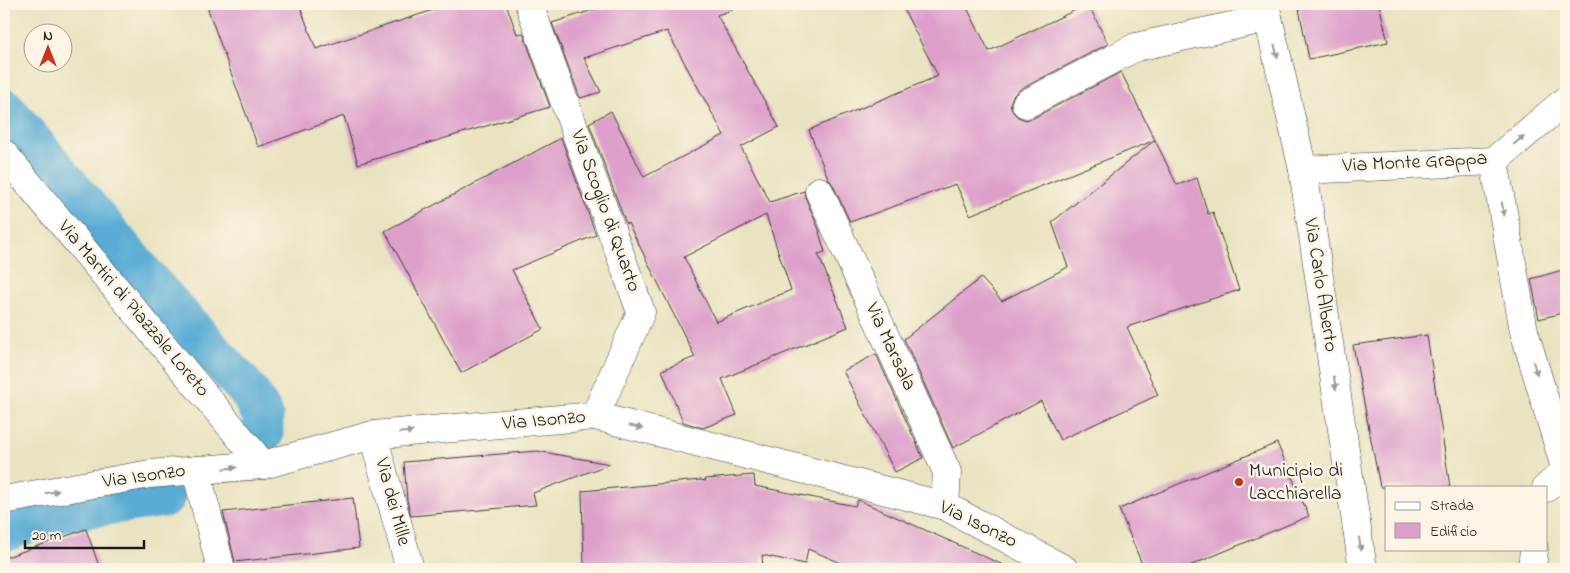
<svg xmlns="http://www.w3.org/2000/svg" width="1570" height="573" font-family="'Indie Flower',sans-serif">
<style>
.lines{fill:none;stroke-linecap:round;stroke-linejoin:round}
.canal{stroke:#59acd5;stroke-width:41}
.building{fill:#dda0cb;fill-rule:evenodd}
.minor-casing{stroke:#3b3a35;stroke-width:29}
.minor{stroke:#fff;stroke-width:28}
.oneway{fill:#999}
.poi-dot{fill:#c8321e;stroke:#fcf5e5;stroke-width:2}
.labels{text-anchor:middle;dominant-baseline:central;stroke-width:5;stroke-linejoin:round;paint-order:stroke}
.street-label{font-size:20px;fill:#1c1c1c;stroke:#fcf5e5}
.poi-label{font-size:20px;fill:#1c1c1c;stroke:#fcf5e5;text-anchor:start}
</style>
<rect width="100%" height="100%" fill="#fcf5e5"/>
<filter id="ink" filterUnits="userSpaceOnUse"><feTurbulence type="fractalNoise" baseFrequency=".02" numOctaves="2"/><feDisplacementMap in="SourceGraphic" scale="10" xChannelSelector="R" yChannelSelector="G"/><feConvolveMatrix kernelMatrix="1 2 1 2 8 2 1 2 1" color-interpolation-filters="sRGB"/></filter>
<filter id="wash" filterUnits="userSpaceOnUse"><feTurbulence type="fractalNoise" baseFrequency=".0096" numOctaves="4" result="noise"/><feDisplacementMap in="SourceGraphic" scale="20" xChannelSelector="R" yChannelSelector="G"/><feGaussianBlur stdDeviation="1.12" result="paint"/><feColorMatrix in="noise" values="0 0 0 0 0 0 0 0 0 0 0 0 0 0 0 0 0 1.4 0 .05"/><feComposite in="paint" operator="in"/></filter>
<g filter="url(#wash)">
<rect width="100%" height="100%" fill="#e9e3c1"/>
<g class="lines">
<g class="canal">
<path d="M 4,108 L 150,282 L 249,392 L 263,415 L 263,434"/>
<path d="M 4,532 L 62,511 L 165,497"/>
</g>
</g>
<g id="blocks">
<g class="building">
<path d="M 206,4 L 299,4 L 316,49 L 451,4 L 506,4 L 517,34 L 523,33 L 550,107 L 358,164 L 344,116 L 258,147 Z"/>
<path d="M 611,4 L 730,4 L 732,10 L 717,15 L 779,127 L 741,147 L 770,202 L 804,191 L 805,197 L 820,232 L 819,232 L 825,252 L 818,254 L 848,327 L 722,379 L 737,415 L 703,428 L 683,422 L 662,370 L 695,357 L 628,223 L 626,224 L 589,123 L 611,111 L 644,177 L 724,135 L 667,31 L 584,58 L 601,92 L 580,98 L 552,23 ZM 766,215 L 791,290 L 716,322 L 684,257 Z"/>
<path d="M 901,4 L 965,4 L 989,51 L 1088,4 L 1108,44 L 1019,90 L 1013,96 L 1010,103 L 1012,111 L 1018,117 L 1026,120 L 1033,118 L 1121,72 L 1155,140 L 970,215 L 956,184 L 850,222 L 833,185 L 828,178 L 809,130 L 938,76 Z"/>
<path d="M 1298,4 L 1379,4 L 1388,42 L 1309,59 Z"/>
<path d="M 561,138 L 596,235 L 512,270 L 543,329 L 461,373 L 385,231 Z"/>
<path d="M 1155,140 L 1177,185 L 1197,178 L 1208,214 L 1213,212 L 1239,290 L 1127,327 L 1158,395 L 1060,440 L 1041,401 L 953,448 L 904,339 L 981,278 L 1002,301 L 1068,267 L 1052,222 Z"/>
<path d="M 1566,269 L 1566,312 L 1539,319 L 1531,279 Z"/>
<path d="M 1427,335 L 1450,487 L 1380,487 L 1353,345 Z"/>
<path d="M 876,354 L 923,458 L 895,472 L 843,371 Z"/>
<path d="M 1277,443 L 1309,516 L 1182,569 L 1144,569 L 1119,509 Z"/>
<path d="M 537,451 L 610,464 L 533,493 L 536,505 L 411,516 L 407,500 L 404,462 Z"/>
<path d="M 754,475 L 755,486 L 855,506 L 858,500 L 1012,569 L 855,569 L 808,549 L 805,564 L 762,555 L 763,569 L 584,569 L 582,491 L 701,480 L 706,481 L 705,479 Z"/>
<path d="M 353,498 L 359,548 L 235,562 L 223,512 Z"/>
<path d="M 86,529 L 100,569 L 4,569 L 4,558 Z"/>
</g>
</g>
</g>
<g filter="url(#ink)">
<use href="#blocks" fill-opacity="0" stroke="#3b3a35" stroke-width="1"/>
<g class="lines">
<defs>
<g id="minor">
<path d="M 529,4 L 641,312 L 595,416"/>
<path d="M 1265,4 L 1303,170 L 1363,569"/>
<path d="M 1026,104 L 1136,47 L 1268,18"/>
<path d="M 4,154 L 263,465"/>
<path d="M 1494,161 L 1524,331 L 1566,471"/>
<path d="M 1303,170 L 1494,161 L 1566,100"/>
<path d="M 819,191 L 947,472 L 945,506"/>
<path d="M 373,435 L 410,569"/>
<path d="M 196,470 L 221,569"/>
<path d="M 1546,488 L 1566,470"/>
<path d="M 4,500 L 150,474 L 263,465 L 373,435 L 595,416 L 945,506 L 1064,569"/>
<path d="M 1532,569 L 1534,549"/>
</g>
</defs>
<use href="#minor" class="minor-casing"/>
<use href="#minor" class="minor"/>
</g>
<defs><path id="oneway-solid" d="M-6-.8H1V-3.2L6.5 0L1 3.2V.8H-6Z" transform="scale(1.25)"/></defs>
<g class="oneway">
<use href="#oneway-solid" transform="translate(1276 51) rotate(77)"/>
<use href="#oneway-solid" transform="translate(1519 140) rotate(-40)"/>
<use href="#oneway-solid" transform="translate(1503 209) rotate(80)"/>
<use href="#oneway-solid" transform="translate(1535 368) rotate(73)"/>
<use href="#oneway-solid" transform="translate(1335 383) rotate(81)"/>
<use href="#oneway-solid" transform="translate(636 427) rotate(14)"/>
<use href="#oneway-solid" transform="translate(406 432) rotate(-5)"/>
<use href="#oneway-solid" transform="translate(230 468) rotate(-5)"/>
<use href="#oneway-solid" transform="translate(52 492) rotate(-10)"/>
<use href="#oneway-solid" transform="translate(1360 544) rotate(81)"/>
</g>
</g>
<circle class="poi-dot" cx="1239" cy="482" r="5"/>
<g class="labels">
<g class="street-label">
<text transform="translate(1415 163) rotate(-3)">Via Monte Grappa</text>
<text transform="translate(605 211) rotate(70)">Via Scoglio di Quarto</text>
<text transform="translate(1320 285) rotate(81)">Via Carlo Alberto</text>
<text transform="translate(133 309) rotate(50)">Via Martiri di Piazzale Loreto</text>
<text transform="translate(890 347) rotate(65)">Via Marsala</text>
<text transform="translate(544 421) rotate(-5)">Via Isonzo</text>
<text transform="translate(144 477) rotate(-8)">Via Isonzo</text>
<text transform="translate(392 502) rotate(75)">Via dei Mille</text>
<text transform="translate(978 525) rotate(26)">Via Isonzo</text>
</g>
<g class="poi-label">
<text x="1249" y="471">Municipio di<tspan x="1249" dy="23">Lacchiarella</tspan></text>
</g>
</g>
<rect width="1570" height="573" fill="none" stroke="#fcf5e5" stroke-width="20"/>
<rect x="1385" y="486" width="162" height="65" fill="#fcf5e5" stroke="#a29e95"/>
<rect x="1395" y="502" width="25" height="8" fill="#ffffff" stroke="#a29e95"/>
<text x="1430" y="510" font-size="15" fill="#1c1c1c">Strada</text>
<rect x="1395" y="523" width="25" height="15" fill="#dda0cb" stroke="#a29e95"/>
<text x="1430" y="536" font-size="15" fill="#1c1c1c">Edificio</text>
<g transform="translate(48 48)"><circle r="24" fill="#fcf5e5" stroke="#a29e95"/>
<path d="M0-4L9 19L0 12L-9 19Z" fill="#c8321e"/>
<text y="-8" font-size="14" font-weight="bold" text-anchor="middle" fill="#1c1c1c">N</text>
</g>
<path d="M25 540v8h119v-8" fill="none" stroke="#1c1c1c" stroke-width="2.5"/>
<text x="32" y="540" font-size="15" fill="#1c1c1c" stroke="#fcf5e5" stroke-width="4" paint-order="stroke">20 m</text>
</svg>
